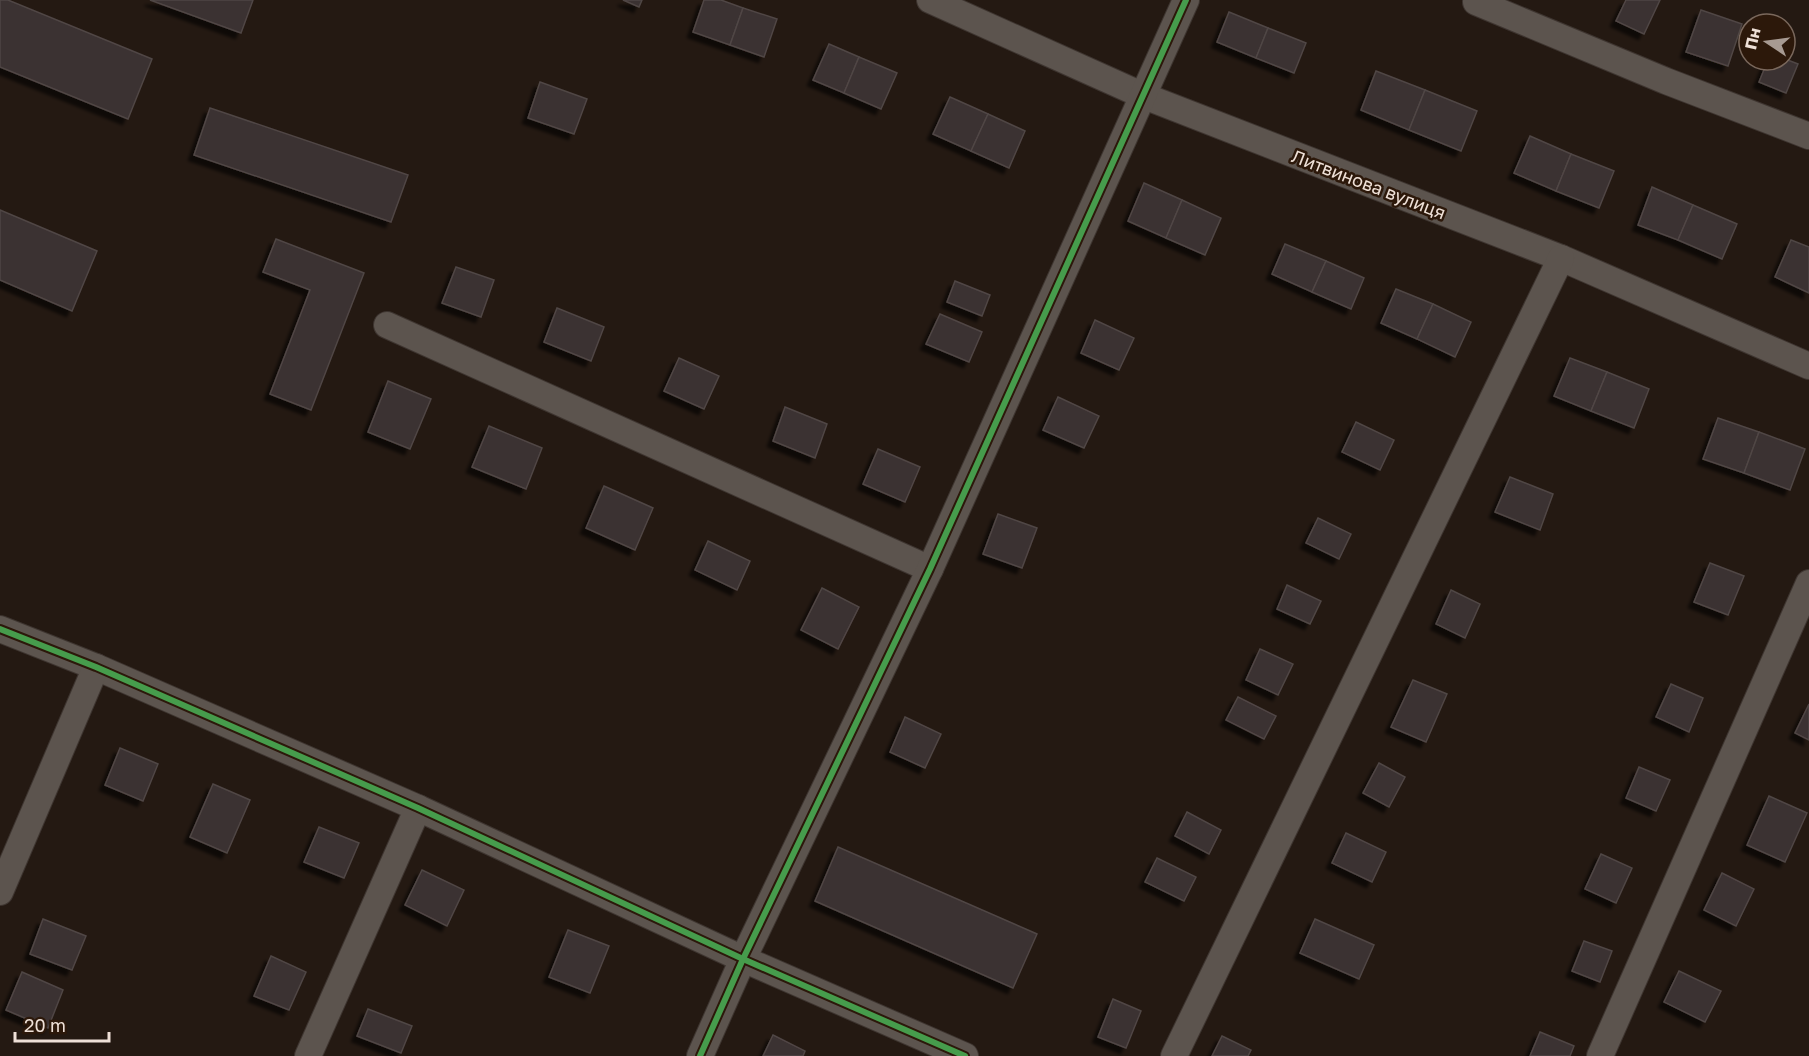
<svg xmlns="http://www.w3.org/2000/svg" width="1809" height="1056" font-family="'Golos Text',sans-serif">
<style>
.building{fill:#3a3131;stroke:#504645;stroke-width:1.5;filter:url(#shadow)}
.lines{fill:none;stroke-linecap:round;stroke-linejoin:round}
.street-casing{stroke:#3e3530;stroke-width:28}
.street{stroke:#5c544e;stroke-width:26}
.cycleway-casing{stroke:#2c180a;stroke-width:10}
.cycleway{stroke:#469c4c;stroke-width:6}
.labels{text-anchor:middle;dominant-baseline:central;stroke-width:5;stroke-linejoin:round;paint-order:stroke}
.street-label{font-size:18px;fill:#eee0d7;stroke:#2c180a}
</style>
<defs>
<filter id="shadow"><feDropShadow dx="-5.5" dy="5.5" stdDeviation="1.5" flood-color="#0009"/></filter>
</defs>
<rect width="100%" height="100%" fill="#241912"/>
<g class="building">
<path d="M 0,0 L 8,0 L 152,59 L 128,119 L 0,67 Z"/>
<path d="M 150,0 L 253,0 L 241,33 Z"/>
<path d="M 623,0 L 642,0 L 639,7 Z"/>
<path d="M 704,0 L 721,0 L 743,8 L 730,45 L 693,32 Z"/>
<path d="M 1626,0 L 1660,0 L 1644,34 L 1616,21 Z"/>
<path d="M 743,8 L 777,19 L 764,57 L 730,45 Z"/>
<path d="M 1701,10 L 1742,24 L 1728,66 L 1686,52 Z"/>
<path d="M 1229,12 L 1268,28 L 1256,58 L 1217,42 Z"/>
<path d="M 1268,28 L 1306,43 L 1294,73 L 1256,58 Z"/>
<path d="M 829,44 L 859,57 L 844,93 L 813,80 Z"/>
<path d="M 859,57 L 897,73 L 881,109 L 844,93 Z"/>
<path d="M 1785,59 L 1798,64 L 1786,93 L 1759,82 L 1768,60 Z"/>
<path d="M 1376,71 L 1425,90 L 1409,130 L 1361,110 Z"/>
<path d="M 540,82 L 587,99 L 574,134 L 528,118 Z"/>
<path d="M 1425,90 L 1477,111 L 1461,151 L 1409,130 Z"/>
<path d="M 950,97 L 988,114 L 971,151 L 933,134 Z"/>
<path d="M 210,108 L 408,175 L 391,222 L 194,155 Z"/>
<path d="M 988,114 L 1025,131 L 1009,168 L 971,151 Z"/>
<path d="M 1530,136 L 1571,154 L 1556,191 L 1514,173 Z"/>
<path d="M 1571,154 L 1614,171 L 1599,208 L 1556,191 Z"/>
<path d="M 1144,183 L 1182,200 L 1166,238 L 1128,221 Z"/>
<path d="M 1652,187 L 1693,205 L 1678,240 L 1638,225 Z"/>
<path d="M 1182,200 L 1221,218 L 1205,255 L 1166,238 Z"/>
<path d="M 1693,205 L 1737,224 L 1722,259 L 1678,240 Z"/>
<path d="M 0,210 L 97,251 L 72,311 L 0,280 Z"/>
<path d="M 276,239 L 364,273 L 311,410 L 270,394 L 310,290 L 263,272 Z"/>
<path d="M 1791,240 L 1809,247 L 1809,293 L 1775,277 Z"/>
<path d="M 1285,244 L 1326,261 L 1312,292 L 1272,274 Z"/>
<path d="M 1326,261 L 1364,278 L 1351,309 L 1312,292 Z"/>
<path d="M 456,267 L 494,280 L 481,317 L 442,303 Z"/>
<path d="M 955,281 L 990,295 L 982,316 L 947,302 Z"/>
<path d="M 1396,289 L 1433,304 L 1417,339 L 1381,323 Z"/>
<path d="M 1433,304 L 1471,322 L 1455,357 L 1417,339 Z"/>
<path d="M 557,308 L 604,327 L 591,361 L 544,342 Z"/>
<path d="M 940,314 L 982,332 L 969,362 L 926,344 Z"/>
<path d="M 1095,320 L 1134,338 L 1119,370 L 1081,353 Z"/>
<path d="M 679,358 L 719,376 L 704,409 L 664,391 Z"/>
<path d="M 1570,358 L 1607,372 L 1591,411 L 1554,396 Z"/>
<path d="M 1607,372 L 1649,389 L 1634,428 L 1591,411 Z"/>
<path d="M 388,381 L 431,399 L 410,449 L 368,432 Z"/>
<path d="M 1058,397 L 1099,416 L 1084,448 L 1043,430 Z"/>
<path d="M 785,407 L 827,424 L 815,458 L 773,441 Z"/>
<path d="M 1718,418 L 1759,432 L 1744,473 L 1703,459 Z"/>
<path d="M 1356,422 L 1394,440 L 1380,470 L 1342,452 Z"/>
<path d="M 489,426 L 542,448 L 526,489 L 472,467 Z"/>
<path d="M 1759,432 L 1805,449 L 1790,490 L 1744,473 Z"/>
<path d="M 878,449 L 920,467 L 905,502 L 863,484 Z"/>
<path d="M 1510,477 L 1553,494 L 1540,530 L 1495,512 Z"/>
<path d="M 604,486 L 653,508 L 635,550 L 586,528 Z"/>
<path d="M 998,514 L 1037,528 L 1022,568 L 983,554 Z"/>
<path d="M 1318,518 L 1351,534 L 1339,559 L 1306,543 Z"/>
<path d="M 708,541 L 750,561 L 737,590 L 695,570 Z"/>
<path d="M 1710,563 L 1744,576 L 1728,615 L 1694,602 Z"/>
<path d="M 1287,585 L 1321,601 L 1310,624 L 1277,609 Z"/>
<path d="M 822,588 L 859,607 L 838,649 L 801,630 Z"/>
<path d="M 1451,590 L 1480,604 L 1465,638 L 1436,624 Z"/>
<path d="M 1260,649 L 1293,664 L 1278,695 L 1246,680 Z"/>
<path d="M 1413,680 L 1447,694 L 1426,742 L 1391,727 Z"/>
<path d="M 1671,684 L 1703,698 L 1689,732 L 1656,717 Z"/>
<path d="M 1238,697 L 1276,716 L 1264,739 L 1226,720 Z"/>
<path d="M 1809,704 L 1809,740 L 1795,733 Z"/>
<path d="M 905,717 L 941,734 L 925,768 L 890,752 Z"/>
<path d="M 120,748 L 158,764 L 143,801 L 105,785 Z"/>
<path d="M 1379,763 L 1405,777 L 1389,807 L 1363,793 Z"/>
<path d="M 1639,767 L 1670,780 L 1656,811 L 1626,798 Z"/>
<path d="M 213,784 L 250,800 L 227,853 L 190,837 Z"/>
<path d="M 1769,796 L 1807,813 L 1785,862 L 1747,845 Z"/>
<path d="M 1187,812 L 1221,830 L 1209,854 L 1175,836 Z"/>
<path d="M 319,827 L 359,843 L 344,878 L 304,862 Z"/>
<path d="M 1346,833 L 1386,852 L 1372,882 L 1332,863 Z"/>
<path d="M 838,847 L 1037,934 L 1013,988 L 815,901 Z"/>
<path d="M 1601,854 L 1632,868 L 1616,903 L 1585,889 Z"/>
<path d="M 1157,858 L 1196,877 L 1184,901 L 1145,882 Z"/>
<path d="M 422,870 L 464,890 L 447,926 L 405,905 Z"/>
<path d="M 1722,873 L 1754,889 L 1736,926 L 1704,910 Z"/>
<path d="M 43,919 L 86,936 L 72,970 L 30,954 Z"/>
<path d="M 1315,919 L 1374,945 L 1359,979 L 1300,953 Z"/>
<path d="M 568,930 L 609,946 L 590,993 L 549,977 Z"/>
<path d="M 1584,941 L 1612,951 L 1600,982 L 1572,971 Z"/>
<path d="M 271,956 L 306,972 L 289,1010 L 254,996 Z"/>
<path d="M 1679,971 L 1721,991 L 1705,1022 L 1664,1002 Z"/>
<path d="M 22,972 L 63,990 L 48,1028 L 6,1010 Z"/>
<path d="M 1113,999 L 1141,1011 L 1126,1048 L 1098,1037 Z"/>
<path d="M 368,1009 L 412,1026 L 401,1053 L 357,1036 Z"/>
<path d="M 1540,1032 L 1574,1046 L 1570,1056 L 1530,1056 Z"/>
<path d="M 773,1035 L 805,1051 L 803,1056 L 763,1056 Z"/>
<path d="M 1222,1036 L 1251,1050 L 1248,1056 L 1212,1056 Z"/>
</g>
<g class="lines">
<defs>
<g id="street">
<path d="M 930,0 L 1144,96 L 1561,258 L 1809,366"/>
<path d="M 1476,2 L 1666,81 L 1809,136"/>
<path d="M 387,325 L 930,569"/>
<path d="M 0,629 L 96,667 L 418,808 L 743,959 L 965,1056"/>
<path d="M 0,892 L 96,667"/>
<path d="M 308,1056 L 418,808"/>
<path d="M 700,1056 L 743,959 L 930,569 L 1186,0"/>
<path d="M 1174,1056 L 1561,258"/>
<path d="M 1600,1056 L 1809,583"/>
</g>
</defs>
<use href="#street" class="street-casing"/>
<use href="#street" class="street"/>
<defs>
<g id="cycleway">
<path d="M 0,629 L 96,667 L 418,808 L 743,959 L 965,1056"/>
<path d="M 700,1056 L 743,959 L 930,569 L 1186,0"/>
</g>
</defs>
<use href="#cycleway" class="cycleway-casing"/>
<use href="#cycleway" class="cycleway"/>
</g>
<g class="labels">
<g class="street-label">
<text transform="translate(1369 184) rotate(21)">Литвинова вулиця</text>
</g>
</g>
<g transform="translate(1767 42) rotate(283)"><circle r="28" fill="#2c180a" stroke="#7a685c" stroke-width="1.5"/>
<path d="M0-4.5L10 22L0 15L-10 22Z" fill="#a79a92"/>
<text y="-9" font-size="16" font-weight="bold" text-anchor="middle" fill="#eee0d7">Пн</text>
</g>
<path d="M15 1032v9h94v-9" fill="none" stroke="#eee0d7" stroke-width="3"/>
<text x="24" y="1032" font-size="18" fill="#eee0d7" stroke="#2c180a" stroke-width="4.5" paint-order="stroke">20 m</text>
</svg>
